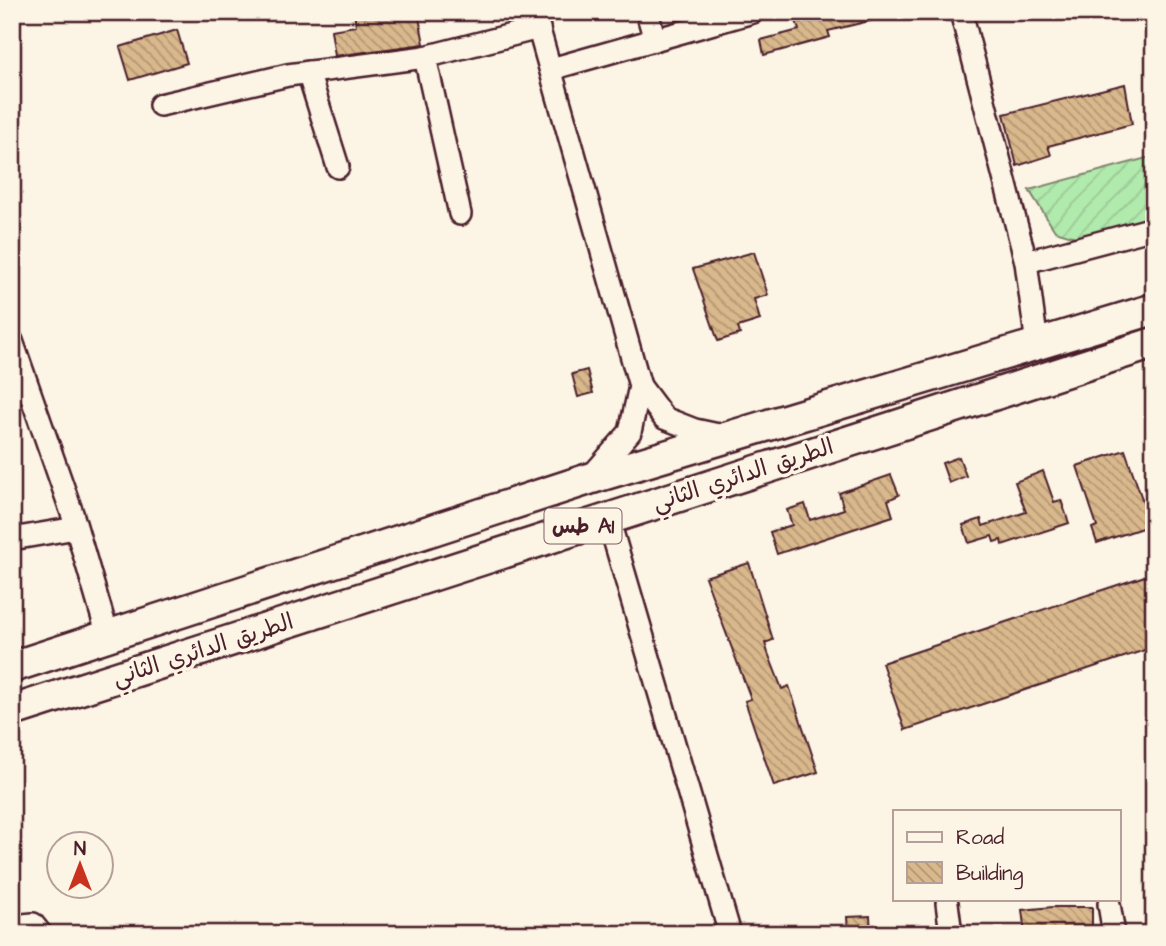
<svg xmlns="http://www.w3.org/2000/svg" width="1166" height="946" font-family="'Architects Daughter','Playpen Sans Arabic',sans-serif">
<style>
.garden{fill:url(#garden-furrows);stroke:#7e846c;stroke-width:2}
.building{fill:url(#building-back-hatch);stroke:#4a1f2b;stroke-width:2}
.lines{fill:none;stroke-linecap:round;stroke-linejoin:round}
.minor-casing{stroke:#4a1f2b;stroke-width:26}
.highway-casing{stroke:#4a1f2b;stroke-width:35}
.minor{stroke:#fcf5e5;stroke-width:21}
.highway{stroke:#fcf5e5;stroke-width:30}
.labels{text-anchor:middle;dominant-baseline:central;stroke-width:7;stroke-linejoin:round;paint-order:stroke}
.shield{fill:#fcf5e5;stroke:#7f5f63;stroke-width:2}
.shield-label{font-size:21px;font-weight:bold;fill:#4a1f2b}
.street-label{font-size:23px;fill:#4a1f2b;stroke:#fcf5e5}
</style>
<defs>
<pattern id="garden-furrows" width="10" height="10" patternUnits="userSpaceOnUse" patternTransform="scale(1.75)"><rect width="10" height="10" fill="#b1eaad"/><path d="M-1 1l2-2M0 10L10 0M9 11l2-2" fill="none" stroke="#9ac895"/></pattern>
<pattern id="building-back-hatch" width="6" height="6" patternUnits="userSpaceOnUse" patternTransform="scale(1.75)"><rect width="6" height="6" fill="#d9b88c"/><path d="M-1 5l2 2M0 0l6 6M5-1l2 2" fill="none" stroke="#b29573"/></pattern>
</defs>
<rect width="100%" height="100%" fill="#fcf5e5"/>
<filter id="ink" filterUnits="userSpaceOnUse"><feTurbulence type="fractalNoise" baseFrequency=".0143" numOctaves="2"/><feDisplacementMap in="SourceGraphic" scale="14" xChannelSelector="R" yChannelSelector="G"/><feConvolveMatrix kernelMatrix="1 2 1 2 8 2 1 2 1" color-interpolation-filters="sRGB"/></filter>
<g filter="url(#ink)">
<path class="garden" d="M 1154,156 L 1154,223 L 1089,241 L 1055,231 L 1029,190 Z"/>
<g class="building">
<path d="M 354,12 L 418,12 L 424,44 L 335,56 L 331,30 L 356,26 Z"/>
<path d="M 802,12 L 885,12 L 886,17 L 828,31 L 830,37 L 764,55 L 761,40 L 799,30 L 794,14 Z"/>
<path d="M 177,30 L 187,63 L 130,80 L 120,47 Z"/>
<path d="M 1125,84 L 1132,124 L 1048,146 L 1051,155 L 1017,166 L 1004,114 Z"/>
<path d="M 754,252 L 768,295 L 754,299 L 760,320 L 738,327 L 740,334 L 718,341 L 693,269 Z"/>
<path d="M 587,370 L 593,393 L 578,397 L 572,374 Z"/>
<path d="M 1125,450 L 1151,525 L 1097,543 L 1092,528 L 1097,526 L 1077,466 Z"/>
<path d="M 959,457 L 966,476 L 949,483 L 942,463 Z"/>
<path d="M 1043,471 L 1054,502 L 1061,500 L 1069,523 L 1002,545 L 1001,540 L 994,542 L 992,536 L 969,543 L 963,525 L 981,519 L 983,526 L 1026,512 L 1015,482 Z"/>
<path d="M 891,475 L 899,495 L 888,500 L 893,516 L 777,554 L 770,532 L 792,525 L 787,510 L 805,504 L 810,520 L 844,509 L 839,493 Z"/>
<path d="M 749,563 L 773,640 L 765,643 L 768,653 L 782,689 L 789,686 L 818,772 L 774,786 L 745,701 L 751,699 L 705,577 Z"/>
<path d="M 1154,573 L 1154,647 L 905,730 L 882,663 Z"/>
<path d="M 1053,907 L 1092,907 L 1092,934 L 1025,934 L 1022,910 Z"/>
<path d="M 870,916 L 871,934 L 848,934 L 847,917 Z"/>
</g>
<g class="lines">
<defs>
<g id="minor">
<path d="M 534,12 L 640,386 L 630,432 L 589,479"/>
<path d="M 647,12 L 655,40"/>
<path d="M 961,12 L 1026,262 L 1037,345"/>
<path d="M 551,69 L 753,12"/>
<path d="M 308,72 L 338,167"/>
<path d="M 160,105 L 288,75 L 425,57"/>
<path d="M 460,214 L 425,57 L 539,28"/>
<path d="M 1026,262 L 1154,228"/>
<path d="M 12,341 L 72,513 L 108,636"/>
<path d="M 640,386 L 664,418 L 695,430 L 723,436"/>
<path d="M 608,518 L 730,934"/>
<path d="M 12,539 L 76,528"/>
<path d="M 947,903 L 951,934"/>
<path d="M 1109,904 L 1114,934"/>
<path d="M 12,926 L 33,924 L 41,934"/>
</g>
<g id="highway">
<path d="M 12,667 L 589,479 L 1154,309"/>
<path d="M 12,711 L 1154,343"/>
</g>
</defs>
<use href="#minor" class="minor-casing"/>
<use href="#highway" class="highway-casing"/>
<use href="#minor" class="minor"/>
<use href="#highway" class="highway"/>
</g>
</g>
<g class="labels">
<rect class="shield" x="544.5" y="508.5" width="77" height="35" rx="5"/>
<g class="shield-label">
<text x="583" y="526">طس A1</text>
</g>
<g class="street-label">
<text transform="translate(743 475) rotate(-18)">الطريق الدائري الثاني</text>
<text transform="translate(203 650) rotate(-18)">الطريق الدائري الثاني</text>
</g>
</g>
<rect width="1166" height="946" fill="none" stroke="#fcf5e5" stroke-width="42"/>
<rect x="21" y="21" width="1124" height="904" fill="none" stroke="#4a1f2b" stroke-width="2.5" filter="url(#ink)"/>
<rect x="893" y="810" width="228" height="91" fill="#fcf5e5" stroke="#b59f9b" stroke-width="2"/>
<rect x="907" y="832" width="35" height="10" fill="#fcf5e5" stroke="#b59f9b" stroke-width="2"/>
<text x="956" y="844" font-size="21" fill="#4a1f2b">Road</text>
<rect x="907" y="862" width="35" height="21" fill="url(#building-back-hatch)" stroke="#b59f9b" stroke-width="2"/>
<text x="956" y="880" font-size="21" fill="#4a1f2b">Building</text>
<g transform="translate(80 865)"><circle r="33" fill="#fcf5e5" stroke="#b59f9b" stroke-width="2"/>
<path d="M0-5L12 26L0 18L-12 26Z" fill="#c8321e"/>
<text y="-10" font-size="19" font-weight="bold" text-anchor="middle" fill="#4a1f2b">N</text>
</g>
</svg>
